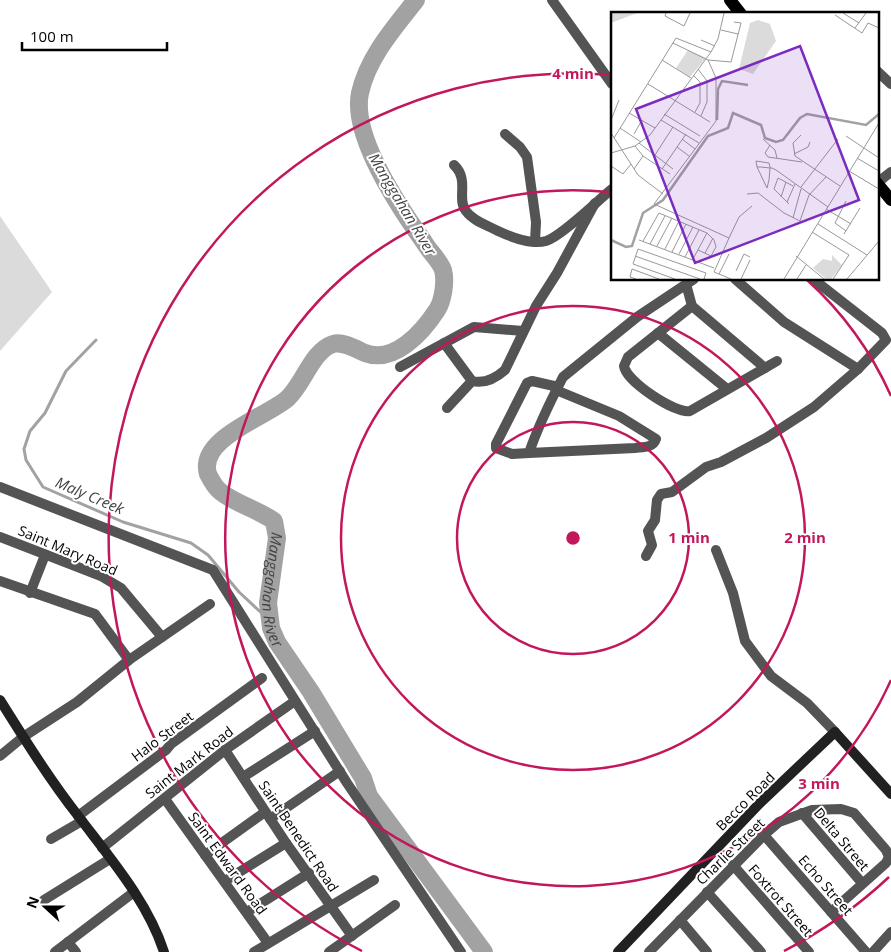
<svg xmlns="http://www.w3.org/2000/svg" width="891" height="952" font-family="'Open Sans',sans-serif">
<style>
.green{fill:#dbdbdb}
.lines{fill:none;stroke-linecap:round;stroke-linejoin:round}
.stream{stroke:#a2a2a2;stroke-width:3}
.river{stroke:#a2a2a2;stroke-width:18}
.street{stroke:#545454;stroke-width:10}
.secondary{stroke:#212121;stroke-width:10}
.primary{stroke:#000;stroke-width:12}
.ring{fill:none;stroke:#c2185b;stroke-width:2.5}
.labels{text-anchor:middle;dominant-baseline:central;stroke-width:4;stroke-linejoin:round;paint-order:stroke}
.street-label{font-size:14px;fill:#000;stroke:#fff}
.water-label{font-size:15px;font-style:italic;fill:#434343;stroke:#fff}
.inset-river{fill:none;stroke:#a2a2a2;stroke-width:2.5}
.inset-road{fill:none;stroke:#999;stroke-width:1}
.view{fill:#7b2cbf;fill-opacity:0.15;stroke:#7b2cbf;stroke-width:2.5}
.inset-edge{fill:none;stroke:#000;stroke-width:2.5}
.centre{fill:#c2185b;stroke:#fff;stroke-width:2.5}
.ring-label{font-size:15px;text-anchor:middle;font-weight:bold;fill:#c2185b;stroke:#fff;stroke-width:4;stroke-linejoin:round;paint-order:stroke}
</style>
<rect width="100%" height="100%" fill="#fff"/>
<path class="green" d="M 0,216 L 52,292 L 0,351 Z"/>
<g class="lines">
<path class="stream" d="M 96,340 L 66,371 L 45,413 L 30,431 L 24,449 L 26,460 L 43,487 L 123,522 L 191,543 L 208,555 L 239,592 L 268,619"/>
<path class="river" id="s1" d="M 416,0 C 394,28 368,57 360,93 C 351,136 399,207 424,242 C 429,251 440,261 443,270 C 446,281 443,301 437,310 C 422,333 394,364 365,353 C 356,349 343,341 333,344 C 312,351 304,383 288,398 C 269,416 197,438 208,474 C 211,480 215,488 221,492 C 236,504 257,509 274,521 L 277,538 L 268,603 L 271,628 L 277,642 L 311,692 L 363,778 L 369,796 L 484,952"/>
<g class="street">
<path d="M 552,0 L 612,84"/>
<path d="M 877,71 L 891,84"/>
<path d="M 505,134 L 520,147 L 527,157 L 536,222 L 535,242"/>
<path d="M 454,165 C 470,180 456,199 466,211 C 473,221 487,225 498,231 C 511,237 531,245 546,241 C 562,236 598,200 612,189"/>
<path d="M 877,183 L 891,172"/>
<path d="M 735,279 L 784,322 L 858,369"/>
<path d="M 686,284 L 692,306 L 765,368"/>
<path d="M 692,306 L 628,357 L 624,366 C 626,381 675,414 690,411 L 777,361"/>
<path d="M 658,333 L 727,389"/>
<path d="M 444,343 L 472,381 C 484,384 496,378 505,370 L 536,306 L 557,273 L 595,203"/>
<path d="M 400,367 L 474,327 L 523,331"/>
<path d="M 447,408 L 472,381"/>
<path d="M 529,453 L 512,454 L 496,448 L 496,444 L 527,383 L 532,381 L 554,386 L 556,390 L 619,416 L 656,439 C 653,448 643,447 635,448 L 529,453 C 538,426 550,402 563,377 L 637,317 L 694,279"/>
<path d="M 0,487 L 213,570 L 347,783 L 461,952"/>
<path d="M 0,537 L 101,576 L 121,588 L 162,637"/>
<path d="M 716,550 L 733,593 L 745,641 L 771,676 L 807,703 L 835,732"/>
<path d="M 646,556 L 652,545 L 648,531 L 655,520 L 657,500 L 661,494 L 672,492 L 706,467 L 721,462 L 766,438 L 814,407 L 858,369 L 886,340 L 882,333 L 813,279"/>
<path d="M 0,581 L 95,614 L 129,660"/>
<path d="M 30,593 L 45,555"/>
<path d="M 225,750 L 286,843 L 352,936"/>
<path d="M 0,756 L 23,737 L 77,702 L 129,660 L 210,604"/>
<path d="M 243,777 L 315,731"/>
<path d="M 165,799 L 268,943"/>
<path d="M 802,813 L 862,883"/>
<path d="M 78,816 L 166,750 L 171,744 L 262,678"/>
<path d="M 270,819 L 340,771"/>
<path d="M 764,835 L 866,952"/>
<path d="M 51,839 L 82,821"/>
<path d="M 102,848 L 225,750 L 295,701"/>
<path d="M 205,855 L 265,812"/>
<path d="M 733,865 L 809,952"/>
<path d="M 225,881 L 286,843"/>
<path d="M 707,892 L 761,952"/>
<path d="M 44,900 L 110,859"/>
<path d="M 247,912 L 309,873"/>
<path d="M 680,920 L 707,952"/>
<path d="M 68,942 L 76,952"/>
<path d="M 55,952 L 134,892"/>
<path d="M 254,952 L 374,880"/>
<path d="M 329,952 L 395,905"/>
<path d="M 649,952 L 764,835 L 779,822 L 812,810 L 841,809 L 854,813 L 886,850 L 889,857 L 886,863 L 831,912"/>
<path d="M 873,952 L 891,932"/>
</g>
<g class="secondary">
<path d="M 0,700 C 25,740 50,780 79,817 C 110,858 148,902 164,952"/>
<path d="M 618,952 L 761,802 L 835,732 L 891,794"/>
</g>
<g class="primary">
<path d="M 730,0 L 741,14"/>
<path d="M 877,183 L 891,200"/>
</g>
</g>
<g class="ring">
<circle cx="573" cy="538" r="116"/>
<circle cx="573" cy="538" r="232"/>
<path d="M891 680A348 348 0 1 1 609 192M806 279A348 348 0 0 1 891 396"/>
<path d="M889 877A464 464 0 0 1 784 951M362 951A464 464 0 0 1 609 75"/>
</g>
<g class="labels">
<g class="street-label">
<text transform="translate(68 550) rotate(23)">Saint Mary Road</text>
<text transform="translate(162 736) rotate(-37)">Halo Street</text>
<text transform="translate(189 762) rotate(-38)">Saint Mark Road</text>
<text transform="translate(745 801) rotate(-45)">Becco Road</text>
<text transform="translate(299 836) rotate(56)">Saint Benedict Road</text>
<text transform="translate(842 839) rotate(50)">Delta Street</text>
<text transform="translate(730 851) rotate(-44)">Charlie Street</text>
<text transform="translate(228 863) rotate(54)">Saint Edward Road</text>
<text transform="translate(826 885) rotate(49)">Echo Street</text>
<text transform="translate(781 900) rotate(49)">Foxtrot Street</text>
</g>
<g class="water-label">
<text transform="translate(403 204) rotate(59)">Manggahan River</text>
<text transform="translate(90 495) rotate(23)">Maly Creek</text>
<text stroke="none"><textPath href="#s1" startOffset="816">Manggahan River</textPath></text>
</g>
</g>
<g transform="translate(611 12)">
<rect width="268" height="268" fill="#fff"/>
<path d="M 0,1 L 26,1 L 0,11 ZM 147,8 L 159,12 L 165,29 L 142,62 L 128,57 L 139,11 ZM 77,38 L 95,46 L 79,65 L 65,56 ZM 221,243 L 231,253 L 220,267 L 215,267 L 202,256 L 212,247 L 221,249 Z" fill="#dbdbdb"/>
<path class="inset-river" d="M 106,108 L 107,77 L 111,69 L 137,73M 0,228 L 15,235 L 21,234 L 32,201 L 52,188 L 97,124 L 117,116 L 122,101 L 150,113 L 154,126 L 165,130 L 172,128 L 189,106 L 196,102 L 255,113 L 268,102"/>
<path class="inset-road" d="M 55,1 L 54,4 L 73,14 L 79,1M 232,1 L 248,11M 224,3 L 251,21 L 257,11 L 268,16M 244,16 L 255,1M 110,18 L 127,22M 90,28 L 104,34M 62,31 L 97,48 L 105,66 L 105,109 L 43,192 L 118,226 L 103,260 L 120,267M 51,48 L 80,66M 97,48 L 120,50 L 130,11 L 123,10M 87,57 L 96,69 L 96,90 L 90,104M 82,63 L 89,70 L 89,91 L 84,100M 37,72 L 99,110M 18,101 L 44,116M 53,102 L 89,124M 0,108 L 8,88M 50,108 L 88,131M 9,116 L 30,130M 0,121 L 27,163 L 52,182M 23,122 L 31,108M 190,123 L 182,131 L 184,144 L 229,174M 235,124 L 268,146M 3,126 L 65,26 L 100,40M 71,127 L 84,137M 152,127 L 164,138 L 166,146M 28,131 L 62,157M 159,133 L 154,141 L 157,145 L 191,150M 24,134 L 32,144 L 59,162M 66,135 L 78,144M 0,141 L 24,134 L 39,123 L 100,40 L 107,27 L 113,1M 183,142 L 197,135 L 199,130M 44,143 L 62,115M 246,146 L 268,159M 0,154 L 12,162 L 20,152M 146,155 L 145,149 L 158,151 L 159,155 L 159,156 L 158,168 L 156,176 L 146,155 L 150,155 L 159,156 L 161,156 L 165,158 L 217,195M 23,157 L 32,144M 51,157 L 75,122M 238,159 L 268,177M 190,175 L 227,127M 136,182 L 147,181 L 173,201 L 189,209 L 198,183 L 215,165M 170,185 L 175,170M 176,190 L 184,172M 178,192 L 163,177 L 167,166 L 182,174M 215,197 L 240,212M 182,206 L 190,177M 207,212 L 256,243M 235,219 L 224,211 L 235,189M 201,220 L 238,243 L 222,267M 233,222 L 249,196M 118,226 L 128,205 L 141,194M 28,228 L 103,256M 32,229 L 48,201 L 96,221 L 103,228 L 105,235 L 100,244 L 87,238M 39,232 L 54,204M 46,234 L 61,206M 54,237 L 68,209M 61,240 L 75,212M 94,241 L 102,226M 68,242 L 82,215M 24,244 L 89,267M 185,244 L 213,267M 74,245 L 88,218M 82,247 L 96,221M 125,259 L 133,242 L 139,245M 108,262 L 118,242M 25,267 L 19,265 L 21,257 L 48,267M 64,267 L 22,252 L 27,237 L 95,261 L 93,267M 130,267 L 139,248M 173,267 L 268,111M 186,267 L 195,253M 236,267 L 268,229"/>
<path class="view" d="M 189,34 L 248,188 L 84,251 L 25,97 Z"/>
<rect width="268" height="268" class="inset-edge"/>
</g>
<circle cx="573" cy="538" r="8" class="centre"/>
<g class="ring-label">
<text x="573" y="79">4 min</text>
<text x="689" y="543">1 min</text>
<text x="805" y="543">2 min</text>
<text x="819" y="789">3 min</text>
</g>
<g transform="translate(45 907) rotate(291)" stroke="#ffffff" stroke-width="4" paint-order="stroke">
<path d="M0-4L9 19L0 12L-9 19Z" fill="#000000"/>
<text y="-8" font-size="14" font-weight="bold" text-anchor="middle" fill="#000000">N</text>
</g>
<path d="M22 42v8h145v-8" fill="none" stroke="#000000" stroke-width="2.5"/>
<text x="30" y="42" font-size="15" fill="#000000" stroke="#ffffff" stroke-width="4" paint-order="stroke">100 m</text>
</svg>
